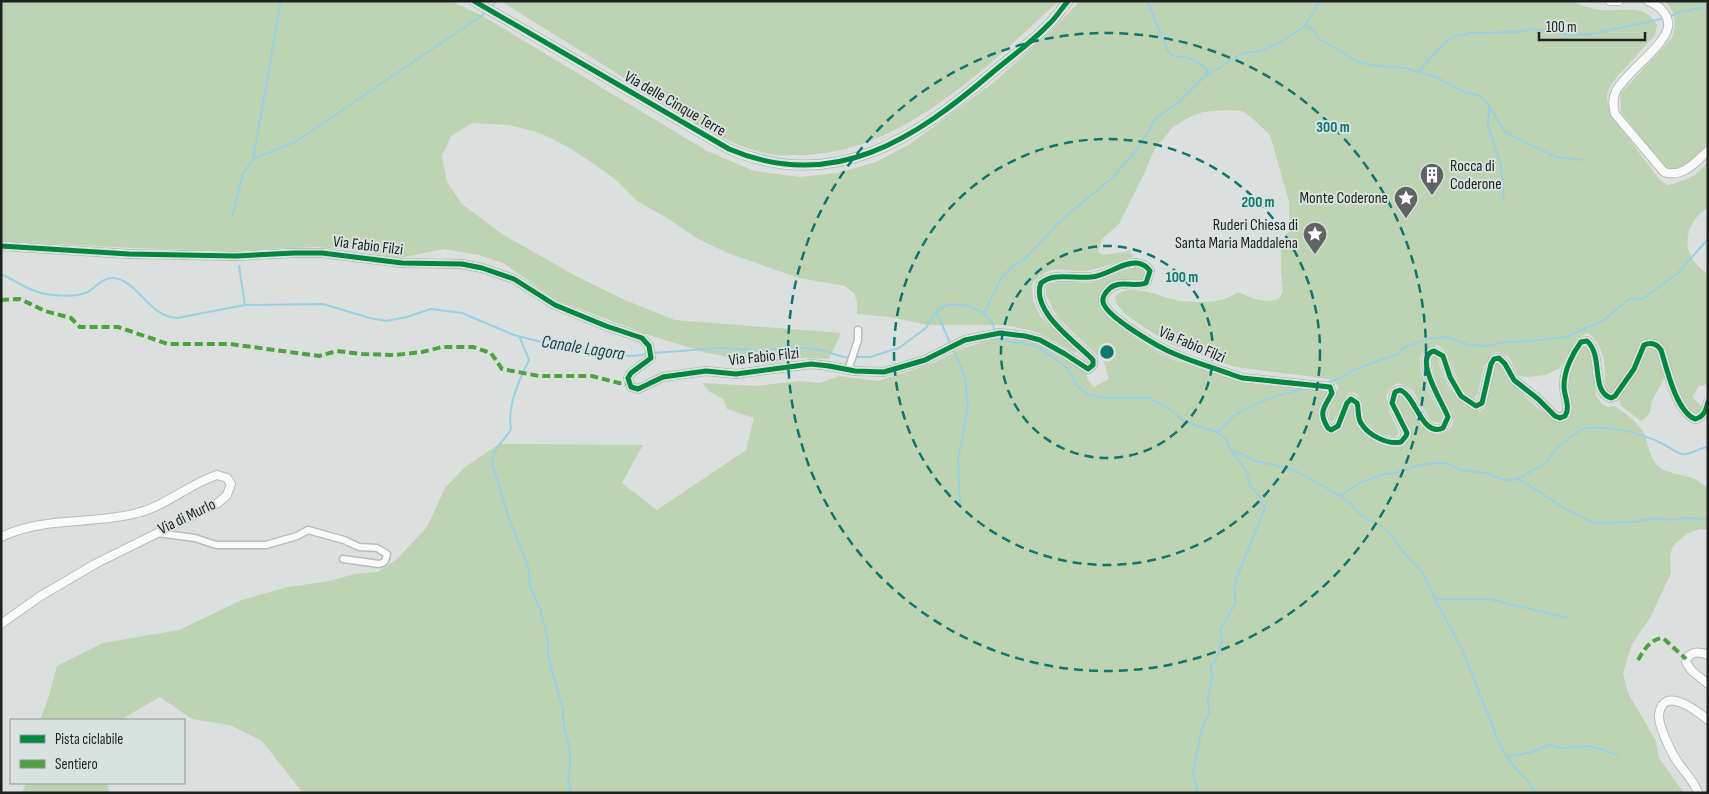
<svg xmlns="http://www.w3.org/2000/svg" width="1709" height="794" font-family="'Sofia Sans Condensed',sans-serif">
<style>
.green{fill:#bed3b2}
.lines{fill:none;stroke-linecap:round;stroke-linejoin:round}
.stream{stroke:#98d0e7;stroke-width:2}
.minor-casing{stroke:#b8bcbc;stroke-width:9}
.tertiary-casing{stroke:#b8bcbc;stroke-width:10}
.secondary-casing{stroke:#b8bcbc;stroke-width:11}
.minor{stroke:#fafafa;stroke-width:6}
.tertiary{stroke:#fafafa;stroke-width:8}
.secondary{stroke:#fafafa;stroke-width:9}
.quiet{stroke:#4fa241;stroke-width:4;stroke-dasharray:8 4;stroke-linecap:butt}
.cycleway-casing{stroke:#d8e3e0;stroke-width:8}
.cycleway{stroke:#00873e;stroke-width:5}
.ring{fill:none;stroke:#0f766e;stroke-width:2.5;stroke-dasharray:9 6}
.labels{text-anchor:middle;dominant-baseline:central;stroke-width:4;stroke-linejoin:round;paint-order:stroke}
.street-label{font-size:16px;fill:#1d2120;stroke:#d8e3e0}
.poi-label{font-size:16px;fill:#1d2120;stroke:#d8e3e0;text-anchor:end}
.water-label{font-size:18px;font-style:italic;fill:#193c4b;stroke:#d8e3e0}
.centre{fill:#0f766e;stroke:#d8e3e0;stroke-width:2.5}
.ring-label{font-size:15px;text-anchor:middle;font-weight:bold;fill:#0f766e;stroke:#d8e3e0;stroke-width:4;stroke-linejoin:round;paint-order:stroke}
</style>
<rect width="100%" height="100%" fill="#dbe0df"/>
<g class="green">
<path d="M 1,1 L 451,1 L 481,15 L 707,151 L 754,171 L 800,177 L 837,173 L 876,162 L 910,144 L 994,82 L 1052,30 L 1080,1 L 1572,1 C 1582,6 1592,9 1603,10 C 1624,12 1645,3 1657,25 L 1655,35 L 1616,78 C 1613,83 1608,89 1607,95 C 1605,113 1649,164 1660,180 L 1667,185 C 1684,182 1698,176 1708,161 L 1708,208 C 1691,217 1682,239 1691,257 C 1695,264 1703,270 1708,275 L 1708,384 L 1699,386 L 1692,397 L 1702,407 L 1701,413 L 1695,416 L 1684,402 L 1662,345 C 1658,342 1652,338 1647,340 C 1639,344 1625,387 1610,393 L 1606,390 L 1605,386 C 1605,365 1606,348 1588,333 L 1577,338 L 1560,368 L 1545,375 L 1528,377 L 1518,376 L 1509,357 L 1499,352 L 1493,353 L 1484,366 L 1478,394 L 1474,398 C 1452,389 1457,354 1437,345 C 1400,350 1434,400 1442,416 L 1441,420 L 1439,423 L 1431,421 L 1412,390 L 1399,383 C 1374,393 1393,417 1399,432 L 1396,437 C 1385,437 1369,428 1365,419 C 1360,409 1365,400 1355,393 L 1349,393 C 1340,400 1340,413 1332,422 L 1330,420 C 1325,408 1338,398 1338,386 L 1332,380 L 1321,378 L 1235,367 L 1170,344 L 1126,315 L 1116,303 L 1115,297 C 1129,280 1164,299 1181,301 C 1194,302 1209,303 1221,300 C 1226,299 1233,295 1238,292 C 1252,298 1264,304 1279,299 L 1283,291 L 1281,273 L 1281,247 L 1290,228 L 1289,202 L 1270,135 L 1252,118 L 1242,111 L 1230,110 L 1203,112 L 1188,118 L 1173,127 L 1154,150 L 1145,172 L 1119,224 L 1102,239 L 1098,251 L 1102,255 L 1130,251 L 1133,257 C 1119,261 1105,267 1091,270 C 1065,275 1053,259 1032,284 L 1033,300 L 1040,316 L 1076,351 L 1075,353 L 1043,335 L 1029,330 L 1004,325 L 928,325 L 890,317 L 857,314 L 857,302 L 854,293 L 845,286 L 799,278 L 730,254 L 698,239 L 667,218 L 637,201 L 616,180 L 593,163 L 566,146 L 540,133 L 509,125 L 472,123 L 451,136 L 442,156 L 447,182 L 462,204 L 502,234 L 576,276 L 625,300 L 675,320 L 841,333 L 829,359 L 804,358 L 765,364 L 707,353 L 649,335 L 556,300 L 503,263 L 479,255 L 444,249 L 400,258 L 359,251 L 316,247 L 228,251 L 132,248 L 1,241 Z"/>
<path d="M 501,1 L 1059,1 C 985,68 898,159 791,155 C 784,155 776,156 769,154 C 720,144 673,109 632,83 C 589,55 544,29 501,1 Z"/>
<path d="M 1664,1 L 1708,1 L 1708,146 L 1680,169 L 1672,170 L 1664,167 L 1621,112 L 1620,94 L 1672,38 C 1677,25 1676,10 1664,1 Z"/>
<path d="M 1135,268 L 1141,269 L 1145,273 L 1143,279 C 1133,281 1123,277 1113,281 C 1103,285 1094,298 1100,308 C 1109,324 1154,351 1171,359 C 1179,363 1189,363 1197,366 C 1209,370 1221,376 1233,380 C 1263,390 1297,383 1327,391 L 1328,393 C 1319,408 1313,418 1326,433 L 1333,435 L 1342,427 L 1352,404 L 1354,406 C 1354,414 1354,423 1359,429 C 1368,441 1390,451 1403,446 L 1411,436 L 1411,430 L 1397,404 L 1399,394 C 1415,402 1415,433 1438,435 C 1446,435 1455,426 1453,417 C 1452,412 1448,407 1446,403 C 1439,389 1433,374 1431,359 L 1433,355 L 1438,358 C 1442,379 1457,408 1480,411 L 1485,408 L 1487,403 L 1494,369 L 1496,364 L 1499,363 L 1509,382 L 1539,409 L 1556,421 L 1564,422 C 1581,413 1566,397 1568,383 C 1571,370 1577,357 1583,346 L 1586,346 L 1592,359 L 1596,396 L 1601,403 L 1607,407 L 1615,406 C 1625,413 1635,420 1642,430 C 1649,440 1648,457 1658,466 C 1667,474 1683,474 1695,479 C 1700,481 1702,486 1708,487 L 1708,530 L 1700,529 L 1688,533 L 1676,543 L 1672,548 L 1670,556 L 1671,573 L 1650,618 L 1632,644 L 1623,673 L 1628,693 L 1656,741 L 1659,758 L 1684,793 L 303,793 L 262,741 L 230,725 L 192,719 L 160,697 L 120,720 L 40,720 L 48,699 L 57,666 L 103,643 L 179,630 L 242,600 L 288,587 L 330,581 L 354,574 L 378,572 L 397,559 L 427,527 L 445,488 L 465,467 L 499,444 L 643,445 L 622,483 L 657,510 L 746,450 L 754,418 L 727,409 L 723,399 L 710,392 L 702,383 L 756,386 L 799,381 L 819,383 L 839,376 L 878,381 L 931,364 L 963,348 L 997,338 L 1025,341 L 1039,345 L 1057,354 L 1086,373 L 1088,380 L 1094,387 L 1109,379 L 1104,362 L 1057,317 L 1046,295 L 1046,287 C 1052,279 1077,283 1087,283 C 1104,282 1118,271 1135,268 Z"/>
<path d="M 1651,348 L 1656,351 L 1665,377 L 1652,401 L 1650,412 L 1646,418 L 1641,421 L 1621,406 L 1618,397 L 1640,367 L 1647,350 Z"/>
<path d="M 27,783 L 107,783 L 110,793 L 21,793 Z"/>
</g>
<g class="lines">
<g class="stream">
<path d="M 1147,1 L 1169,53 C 1175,58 1178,56 1185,57 C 1193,59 1202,65 1208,70 L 1205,76"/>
<path d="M 493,5 L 496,1"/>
<path d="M 1670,16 L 1681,12 L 1708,6"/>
<path d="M 1305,26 L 1313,29 L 1318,38 L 1358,62 L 1371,65 L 1405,68 L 1418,72 L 1436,77 L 1464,92 L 1478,95 L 1485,100 L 1505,132 L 1556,157 L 1582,160"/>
<path d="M 1418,72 L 1444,43 L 1453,37 L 1471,33 L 1515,32 L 1533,29 L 1563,34 L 1586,35 L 1666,18"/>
<path d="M 1489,107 L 1488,126 L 1501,165 L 1504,201"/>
<path d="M 253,159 L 295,142 L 487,12"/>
<path d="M 232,218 L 243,174 L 253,159 L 281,1"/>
<path d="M 239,266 L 245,305"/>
<path d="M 1,274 C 12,279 24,287 35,291 C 48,296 75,298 88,292 C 96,287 103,277 114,278 C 138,281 148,316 177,318 L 245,305 L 323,304 L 370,318 L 386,321 L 407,317 L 431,309 L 462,313 L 514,335 L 549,344 L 606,354 L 632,356 L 649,354"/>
<path d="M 936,311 L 951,345"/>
<path d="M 984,313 L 1002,277 L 1014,265 L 1025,259 L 1060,221 L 1113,177 L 1139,147 L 1156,118 L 1178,103 L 1203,78 L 1243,53 L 1255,52 L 1266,49 L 1270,46 L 1276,45 L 1305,26 L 1320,1"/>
<path d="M 997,335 L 1000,340 L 1037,346 L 1067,368 L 1078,387 L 1089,395 L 1107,398 L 1150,398 L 1171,410 L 1185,422 L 1217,432 L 1226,439 L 1232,451 L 1247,472 L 1250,485 L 1259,496 L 1265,508 L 1237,577 L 1234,591 L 1236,599 L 1234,606 L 1220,630 C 1226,642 1217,658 1210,669 L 1213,674 L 1208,698 L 1209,713 L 1202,728 L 1193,773 L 1198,793"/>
<path d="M 520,338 L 529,360 C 519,380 507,406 511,429 C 504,442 492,448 492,464 L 510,521 L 528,566 L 530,586 L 540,609 L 548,641 L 548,656 L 563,710 L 564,728 L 570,748 L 570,768 L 568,777 L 571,793"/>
<path d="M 953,349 L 965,377 L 968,407 L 958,460 L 960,506"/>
<path d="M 653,353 L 720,348 L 754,350 L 771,350 L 789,346 L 820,350 L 844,357 L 870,357 L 899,348 L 926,328 L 936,311 L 949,304 L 969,306 L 984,313 L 992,322 L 995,331"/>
<path d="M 1324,384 L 1345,376 L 1353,370 L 1398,354 L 1403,348 L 1428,339 L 1447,337 L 1469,345 L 1487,346 L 1504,342 L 1519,342 L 1566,337 L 1604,320 L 1630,298 L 1638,300 L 1645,297 L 1677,274 L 1708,239"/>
<path d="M 1217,432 C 1223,427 1228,421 1234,416 C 1255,402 1284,393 1308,388"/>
<path d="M 1232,451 L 1242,454 L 1255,461 L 1287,468 L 1300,473 L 1340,496 L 1350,503 L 1361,515 L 1388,531 L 1405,554 L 1423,573 L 1435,599 L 1462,649 L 1500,745 L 1511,763 L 1527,780 L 1536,793"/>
<path d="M 1519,479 L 1566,509 L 1594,523 L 1634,522 L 1654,518 L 1672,520 L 1685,518 L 1708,519"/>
<path d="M 1340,496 L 1361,482 L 1384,474 L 1395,473 L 1419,465 L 1440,463 L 1450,464 L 1460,470 L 1487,473 L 1503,480 L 1515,480 L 1545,464 L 1557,447 L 1581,430 C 1602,423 1641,433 1661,443 C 1668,446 1674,452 1682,454 C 1691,456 1699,447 1708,447"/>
<path d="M 1435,599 L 1489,599 L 1567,618"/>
<path d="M 1508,757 L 1532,752 L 1549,745 L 1563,748 L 1586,746 L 1598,748 L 1618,755"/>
</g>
<defs>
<g id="minor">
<path d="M 848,370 L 858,340 L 858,330"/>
<path d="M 157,533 L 195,538 L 216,545 L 266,545 L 297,536 L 308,530 L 344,540 L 359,547 L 377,548 L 387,554 C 386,560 385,563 379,564 L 343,559"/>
</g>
<g id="tertiary">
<path d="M 1610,1 L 1619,1"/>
<path d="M 1648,1 C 1653,3 1657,5 1661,9 C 1666,14 1669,20 1668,27 C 1665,46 1626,72 1616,91 C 1612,99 1613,106 1615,114 L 1664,172 C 1683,178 1694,163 1708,151"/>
<path d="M 1,246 L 129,254 L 236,256 L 294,253 L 322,253 L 402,263 L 462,264 L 482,268 L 514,279 L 555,305 L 606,326 L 642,338 L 649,346 L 651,358 L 631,373 L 628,378 L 631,387 L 638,389 L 663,377 L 706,371 L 736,374 L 811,364 L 829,366 L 855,371 L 884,372 L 925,360 L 965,340 L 1000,333 L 1025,336 L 1040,340 L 1065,354 L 1088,369 L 1093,365 L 1093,360 C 1076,342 1030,311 1041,283 C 1054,272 1075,279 1091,277 C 1107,276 1121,262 1137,263 C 1142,264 1147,266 1150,271 L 1146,283 C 1134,288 1120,279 1109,289 C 1106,292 1102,297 1103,302 C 1106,317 1160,348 1175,354 C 1193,362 1214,368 1233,375 L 1242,378 L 1330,387 L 1332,393 C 1324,408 1318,412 1328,428 L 1331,430 L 1338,426 L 1347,403 L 1351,399 L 1357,403 C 1359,409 1357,417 1361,423 C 1368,435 1387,445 1401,442 L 1406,436 L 1407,433 L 1392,403 L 1395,392 L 1400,390 C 1416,396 1422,438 1443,428 L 1448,417 C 1444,405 1412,357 1434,351 L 1443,356 L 1450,377 L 1461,396 L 1476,406 L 1482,403 L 1491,364 L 1494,359 L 1499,358 L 1505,364 L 1514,380 L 1538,399 L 1555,416 L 1560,418 L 1565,416 C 1571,406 1564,397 1564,386 C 1564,371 1572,354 1581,342 L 1587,341 C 1604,356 1590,391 1611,398 L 1615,396 L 1634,369 L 1644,345 C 1651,342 1657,344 1661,350 C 1667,369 1676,411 1695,419 C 1704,417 1706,410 1708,402"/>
<path d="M 1,537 C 44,516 93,525 137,513 C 166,506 189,484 217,475 L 227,478 L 231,484 L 227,495 L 218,503 L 95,564 L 39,597 L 1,624"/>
<path d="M 1708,655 C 1698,651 1689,651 1686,662 L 1691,670 L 1708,684"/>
<path d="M 1698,793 C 1694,780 1684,772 1677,761 C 1671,752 1658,725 1659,715 C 1663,684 1697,711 1708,720"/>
</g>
<path id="secondary" d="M 474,1 L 729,149 C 834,194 916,138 993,72 C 1012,56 1032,42 1048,25 C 1056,18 1061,9 1068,1"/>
</defs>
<use href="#minor" class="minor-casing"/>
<use href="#tertiary" class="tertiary-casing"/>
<use href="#secondary" class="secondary-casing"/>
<use href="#minor" class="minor"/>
<use href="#tertiary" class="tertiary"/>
<use href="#secondary" class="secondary"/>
<g class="quiet">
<path d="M 1,300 L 20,299 L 45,311 L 71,318 L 80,327 L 118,327 L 168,344 L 230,344 L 319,356 L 337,351 L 362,354 L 395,355 L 422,352 L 442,347 L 473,347 L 491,353 L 502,369 L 518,372 L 539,376 L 592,376 L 619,383 L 629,384"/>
<path d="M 1638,660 C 1644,650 1650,639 1663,638 L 1686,659"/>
</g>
<defs>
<g id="cycleway">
<path d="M 474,1 L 729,149 C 834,194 916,138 993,72 C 1012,56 1032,42 1048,25 C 1056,18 1061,9 1068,1"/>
<path d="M 1,246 L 129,254 L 236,256 L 294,253 L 322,253 L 402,263 L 462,264 L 482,268 L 514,279 L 555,305 L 606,326 L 642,338 L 649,346 L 651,358 L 631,373 L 628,378 L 631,387 L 638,389 L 663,377 L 706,371 L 736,374 L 811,364 L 829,366 L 855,371 L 884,372 L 925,360 L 965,340 L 1000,333 L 1025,336 L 1040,340 L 1065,354 L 1088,369 L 1093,365 L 1093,360 C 1076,342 1030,311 1041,283 C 1054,272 1075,279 1091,277 C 1107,276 1121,262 1137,263 C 1142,264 1147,266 1150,271 L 1146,283 C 1134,288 1120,279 1109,289 C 1106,292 1102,297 1103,302 C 1106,317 1160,348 1175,354 C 1193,362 1214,368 1233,375 L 1242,378 L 1330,387 L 1332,393 C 1324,408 1318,412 1328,428 L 1331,430 L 1338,426 L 1347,403 L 1351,399 L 1357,403 C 1359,409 1357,417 1361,423 C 1368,435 1387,445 1401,442 L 1406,436 L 1407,433 L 1392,403 L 1395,392 L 1400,390 C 1416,396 1422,438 1443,428 L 1448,417 C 1444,405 1412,357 1434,351 L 1443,356 L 1450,377 L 1461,396 L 1476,406 L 1482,403 L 1491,364 L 1494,359 L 1499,358 L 1505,364 L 1514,380 L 1538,399 L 1555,416 L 1560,418 L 1565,416 C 1571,406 1564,397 1564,386 C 1564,371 1572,354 1581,342 L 1587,341 C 1604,356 1590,391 1611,398 L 1615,396 L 1634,369 L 1644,345 C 1651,342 1657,344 1661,350 C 1667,369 1676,411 1695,419 C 1704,417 1706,410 1708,402"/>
</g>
</defs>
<use href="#cycleway" class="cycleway-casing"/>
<use href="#cycleway" class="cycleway"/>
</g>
<g class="ring">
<circle cx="1107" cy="352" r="106"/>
<circle cx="1107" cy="352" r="213"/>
<circle cx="1107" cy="352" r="319"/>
</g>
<defs>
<symbol id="building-pin" viewBox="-11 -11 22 30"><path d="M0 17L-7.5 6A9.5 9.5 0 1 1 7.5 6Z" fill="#606463" stroke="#d8e3e0"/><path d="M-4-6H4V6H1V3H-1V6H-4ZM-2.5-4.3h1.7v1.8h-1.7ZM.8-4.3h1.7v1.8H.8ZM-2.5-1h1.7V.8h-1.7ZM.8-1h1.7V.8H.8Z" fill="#fff"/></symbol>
<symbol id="sight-pin" viewBox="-11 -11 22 30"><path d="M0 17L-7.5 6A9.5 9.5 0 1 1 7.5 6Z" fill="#606463" stroke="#d8e3e0"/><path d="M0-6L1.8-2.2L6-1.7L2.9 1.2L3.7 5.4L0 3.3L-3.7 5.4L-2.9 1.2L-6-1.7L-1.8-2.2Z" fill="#fff"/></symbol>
</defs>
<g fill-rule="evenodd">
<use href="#building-pin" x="1418" y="161" width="28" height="38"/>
<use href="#sight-pin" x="1392" y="184" width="28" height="38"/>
<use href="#sight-pin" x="1301" y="220" width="28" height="38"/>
</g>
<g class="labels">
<g class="street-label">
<text transform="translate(675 104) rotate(30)">Via delle Cinque Terre</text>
<text transform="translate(368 246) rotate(7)">Via Fabio Filzi</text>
<text transform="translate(1192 345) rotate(23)">Via Fabio Filzi</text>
<text transform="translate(764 357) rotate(-6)">Via Fabio Filzi</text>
<text transform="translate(187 517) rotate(-26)">Via di Murlo</text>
</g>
<g class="poi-label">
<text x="1450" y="166" text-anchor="start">Rocca di<tspan x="1450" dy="18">Coderone</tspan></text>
<text x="1388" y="198">Monte Coderone</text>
<text x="1298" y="225">Ruderi Chiesa di<tspan x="1298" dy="18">Santa Maria Maddalena</tspan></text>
</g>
<g class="water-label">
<text transform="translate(583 348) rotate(9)">Canale Lagora</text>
</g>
</g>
<circle cx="1107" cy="352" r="8" class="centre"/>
<g class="ring-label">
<text x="1333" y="132">300 m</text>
<text x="1258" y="207">200 m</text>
<text x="1182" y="282">100 m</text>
</g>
<rect width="1709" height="794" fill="none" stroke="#1d2120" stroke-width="5"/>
<rect x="10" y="719" width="175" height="65" fill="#d8e3e0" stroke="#8d9593"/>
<rect x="20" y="735" width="25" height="8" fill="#00873e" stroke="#8d9593"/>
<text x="55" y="744" font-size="15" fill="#1d2120">Pista ciclabile</text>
<rect x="20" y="760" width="25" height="8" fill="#4fa241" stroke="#8d9593"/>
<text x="55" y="769" font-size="15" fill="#1d2120">Sentiero</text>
<path d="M1539 32v8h106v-8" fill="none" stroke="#1d2120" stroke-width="2.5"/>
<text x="1546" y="32" font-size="15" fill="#1d2120" stroke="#d8e3e0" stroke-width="4" paint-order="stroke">100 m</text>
</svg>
